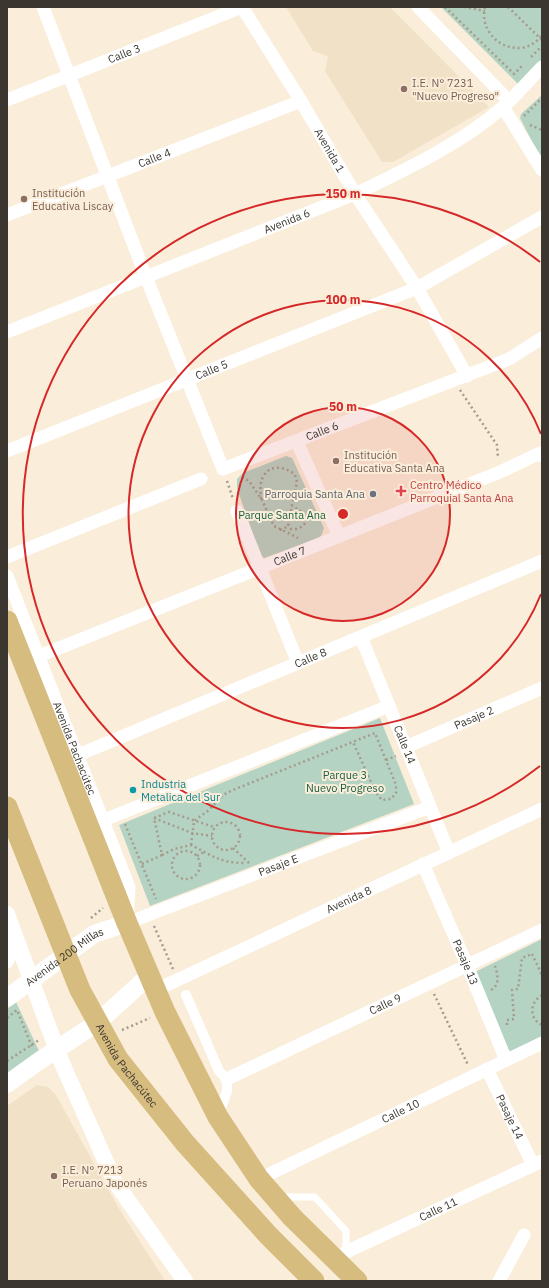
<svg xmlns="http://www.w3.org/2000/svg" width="549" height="1288" font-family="'IBM Plex Sans',sans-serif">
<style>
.built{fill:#f1e1c7}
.green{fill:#b5d3c3}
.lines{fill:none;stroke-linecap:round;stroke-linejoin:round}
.path{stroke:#a59c8e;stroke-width:2.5;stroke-dasharray:2 3;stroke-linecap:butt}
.service{stroke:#fff;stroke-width:7}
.pedestrian{stroke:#fff;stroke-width:10}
.minor{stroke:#fff;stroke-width:13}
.tertiary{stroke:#fff;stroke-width:16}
.secondary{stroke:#fff;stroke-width:18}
.primary{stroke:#d6bc7f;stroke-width:21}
.ring{fill:none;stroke:#d62828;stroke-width:2}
.education-dot{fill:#8d6e63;stroke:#faeeda;stroke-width:1.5}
.health-dot{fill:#e0444e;stroke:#faeeda;stroke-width:1.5}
.worship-dot{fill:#6b7280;stroke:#faeeda;stroke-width:1.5}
.culture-dot{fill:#0f9aa8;stroke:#faeeda;stroke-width:1.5}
.labels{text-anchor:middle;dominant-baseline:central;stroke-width:4;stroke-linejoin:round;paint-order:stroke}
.street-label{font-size:11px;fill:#3b362f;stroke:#faeeda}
.education-label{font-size:11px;fill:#785e54;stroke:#faeeda;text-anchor:start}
.health-label{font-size:11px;fill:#be3a42;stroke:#faeeda;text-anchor:start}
.worship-label{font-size:11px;fill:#5b616d;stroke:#faeeda;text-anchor:end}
.park-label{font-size:11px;fill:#165e41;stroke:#faeeda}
.culture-label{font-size:11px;fill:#0d838f;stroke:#faeeda;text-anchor:start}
.centre{fill:#d62828;stroke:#faeeda;stroke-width:2}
.ring-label{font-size:12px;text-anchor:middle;font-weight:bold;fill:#d62828;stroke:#faeeda;stroke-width:4;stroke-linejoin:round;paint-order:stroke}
</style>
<rect width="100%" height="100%" fill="#faeeda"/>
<g class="built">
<path d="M 286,7 L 390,7 L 489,107 L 393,162 L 382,162 L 325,71 L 328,56 L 313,51 Z"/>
<path d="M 37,1085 L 48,1087 L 56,1095 L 118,1207 L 164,1279 L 160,1281 L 7,1281 L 7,1106 Z"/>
</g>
<g class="green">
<path d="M 441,7 L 542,7 L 542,60 L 518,84 Z"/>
<path d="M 542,95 L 542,161 L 520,118 L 521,114 Z"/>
<path d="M 286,456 L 292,458 L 294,462 L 324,528 L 321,536 L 316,539 L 264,558 L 260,555 L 237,488 L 237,479 L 243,473 Z"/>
<path d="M 380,718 L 414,804 L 150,906 L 119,825 Z"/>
<path d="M 542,939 L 542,1038 L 513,1052 L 506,1051 L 475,976 L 477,971 Z"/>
<path d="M 16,1002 L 39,1051 L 7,1079 L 7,1009 Z"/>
</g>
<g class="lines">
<g class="path">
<path d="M 445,7 L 514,74 L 522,66"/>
<path d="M 464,7 L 485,11"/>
<path d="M 485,7 C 477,40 521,64 542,35"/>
<path d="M 508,7 L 542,40"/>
<path d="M 531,57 L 542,46"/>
<path d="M 524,116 L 542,98"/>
<path d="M 530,125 L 542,130"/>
<path d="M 460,390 L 497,445 L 498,458"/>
<path d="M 242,477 L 249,481 L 262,500 L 274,526 L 298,538"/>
<path d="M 227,481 L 233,499"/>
<path d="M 261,499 C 261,491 259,484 263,477 C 269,464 286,466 295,475 L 297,482 L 288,524 L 291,529 C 297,530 304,527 306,521 L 302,512 L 292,506"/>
<path d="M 280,530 L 289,526"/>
<path d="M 386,760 L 396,756"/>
<path d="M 207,793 L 215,801"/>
<path d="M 154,818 L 192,833 L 212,836"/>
<circle cx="226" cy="836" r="14"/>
<path d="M 125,824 L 156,899"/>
<path d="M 191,845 L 194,821 L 209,810 L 223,795 L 233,790 L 375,733 L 396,785 L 396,793 L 391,799 L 382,800 L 376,793 L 353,742"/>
<path d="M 233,848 L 249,863"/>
<circle cx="186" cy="865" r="14"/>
<path d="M 162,855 L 174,849 L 191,845 C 211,855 220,863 244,863"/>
<path d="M 197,856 L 204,852"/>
<path d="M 142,864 L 162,855 L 154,818 L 169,812 L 214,827"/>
<path d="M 91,918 L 103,908"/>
<path d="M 154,926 L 173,969"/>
<path d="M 532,954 L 542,975"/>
<path d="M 491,990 C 500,985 498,975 495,966"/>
<path d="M 434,994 L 468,1065"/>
<path d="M 542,995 C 530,1002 528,1018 542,1025"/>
<path d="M 7,1018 L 17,1010 L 32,1047"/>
<path d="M 507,1025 L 507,1020 L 514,1019 L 512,990 L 518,989 L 522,958 L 532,954"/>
<path d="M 122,1030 L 150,1018"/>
<path d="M 7,1061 L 39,1040"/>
</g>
<path class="service" d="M 279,1197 L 315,1197 L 346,1231 L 346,1252"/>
<path class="pedestrian" d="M 186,995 L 219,1071 L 227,1079 L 227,1091 L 218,1117"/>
<g class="minor">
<path id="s1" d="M 43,7 L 146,277 L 223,469 L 509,359 L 542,338"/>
<path id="s2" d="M 242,7 L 301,101 L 355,194 L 417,288 L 467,376"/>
<path d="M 418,7 L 509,101"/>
<path id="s3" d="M 7,100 L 242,7"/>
<path d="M 503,107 L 542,170"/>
<path id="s4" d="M 7,215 L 301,101"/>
<path id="s5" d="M 7,332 L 355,194 C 405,170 461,144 503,107 C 517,95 529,80 542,67"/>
<path d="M 297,442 L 339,536"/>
<path id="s6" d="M 7,451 L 417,288 L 542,217"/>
<path d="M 237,511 L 298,663"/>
<path d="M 7,557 L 201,479"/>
<path id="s7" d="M 7,576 L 129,887 L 127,923 L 430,807"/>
<path id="s8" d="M 361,637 L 449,853"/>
<path id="s9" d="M 39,656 L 500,472 L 540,453 L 542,456"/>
<path id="s10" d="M 406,747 L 542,688"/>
<path id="s11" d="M 78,755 L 542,561"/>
<path d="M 104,820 L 389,706"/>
<path id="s12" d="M 423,864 L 467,965 L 506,1060"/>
<path d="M 7,962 L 14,947 L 16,935"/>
<path id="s13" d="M 156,990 L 542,809"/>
<path id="s14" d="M 487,1069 L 533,1165"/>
<path id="s15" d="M 227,1079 L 542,930"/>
<path id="s16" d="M 259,1179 L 542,1043"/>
<path id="s17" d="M 336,1261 L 346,1252 L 542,1161"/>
<path d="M 499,1281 L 524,1235"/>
</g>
<path class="tertiary" d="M 7,914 L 61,1061 L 115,1182 L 185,1281"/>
<g class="secondary">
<path id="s18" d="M 7,998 L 94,934 L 127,923"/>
<path d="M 7,1084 L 39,1061 L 97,1023 L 150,975"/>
</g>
<g class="primary">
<path d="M 7,621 L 127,923 L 165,1012 L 218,1117 L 259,1179 L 292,1217 L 357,1281"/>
<path id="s19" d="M 7,807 L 80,990 L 118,1059 L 185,1143 L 268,1235 L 314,1281"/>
</g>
</g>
<circle cx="343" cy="514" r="107" fill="#d62828" fill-opacity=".12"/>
<g class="ring">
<circle cx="343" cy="514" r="107"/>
<path d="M541 594A214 214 0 1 1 541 434"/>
<path d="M540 766A320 320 0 1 1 540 262"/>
</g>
<g class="education-dot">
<circle cx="404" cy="89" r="4"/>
<circle cx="24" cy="199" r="4"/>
<circle cx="336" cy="461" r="4"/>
<circle cx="54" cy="1176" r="4"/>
</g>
<path class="health-dot" d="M399 485h4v4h4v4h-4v4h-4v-4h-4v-4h4z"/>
<circle class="worship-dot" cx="373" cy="494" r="4"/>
<circle class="culture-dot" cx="133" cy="790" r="4"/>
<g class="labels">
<g class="street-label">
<text stroke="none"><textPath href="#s3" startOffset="126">Calle 3</textPath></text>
<text stroke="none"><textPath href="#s2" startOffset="168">Avenida 1</textPath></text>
<text stroke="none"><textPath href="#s4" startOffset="158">Calle 4</textPath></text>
<text stroke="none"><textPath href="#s5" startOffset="301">Avenida 6</textPath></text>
<text stroke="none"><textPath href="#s6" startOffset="220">Calle 5</textPath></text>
<text stroke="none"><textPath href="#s1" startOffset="602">Calle 6</textPath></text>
<text stroke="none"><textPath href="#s9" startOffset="270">Calle 7</textPath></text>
<text stroke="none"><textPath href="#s11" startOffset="252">Calle 8</textPath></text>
<text stroke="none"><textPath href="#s10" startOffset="74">Pasaje 2</textPath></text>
<text stroke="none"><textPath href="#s8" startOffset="116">Calle 14</textPath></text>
<text stroke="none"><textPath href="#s7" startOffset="185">Avenida Pachacútec</textPath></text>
<text stroke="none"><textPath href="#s7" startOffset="532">Pasaje E</textPath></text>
<text stroke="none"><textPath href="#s13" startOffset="213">Avenida 8</textPath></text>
<text stroke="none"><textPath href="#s18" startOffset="71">Avenida 200 Millas</textPath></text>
<text stroke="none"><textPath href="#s12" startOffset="107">Pasaje 13</textPath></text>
<text stroke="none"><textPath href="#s15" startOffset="175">Calle 9</textPath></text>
<text stroke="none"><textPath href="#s19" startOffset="286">Avenida Pachacútec</textPath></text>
<text stroke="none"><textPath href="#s16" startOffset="157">Calle 10</textPath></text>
<text stroke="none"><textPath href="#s14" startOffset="53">Pasaje 14</textPath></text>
<text stroke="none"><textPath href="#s17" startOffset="115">Calle 11</textPath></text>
</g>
<g class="education-label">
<text x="412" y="83">I.E. N° 7231<tspan x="412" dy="13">"Nuevo Progreso"</tspan></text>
<text x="32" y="193">Institución<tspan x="32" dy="13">Educativa Liscay</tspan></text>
<text x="344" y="455">Institución<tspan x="344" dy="13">Educativa Santa Ana</tspan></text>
<text x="62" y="1170">I.E. N° 7213<tspan x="62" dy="13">Peruano Japonés</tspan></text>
</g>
<g class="health-label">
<text x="410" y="485">Centro Médico<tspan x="410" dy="13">Parroquial Santa Ana</tspan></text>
</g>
<g class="worship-label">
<text x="365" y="494">Parroquia Santa Ana</text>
</g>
<g class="park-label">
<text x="282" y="515">Parque Santa Ana</text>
<text x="345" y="775">Parque 3<tspan x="345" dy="13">Nuevo Progreso</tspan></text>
</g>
<g class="culture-label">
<text x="141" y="784">Industria<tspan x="141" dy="13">Metalica del Sur</tspan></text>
</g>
</g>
<circle cx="343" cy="514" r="6" class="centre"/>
<g class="ring-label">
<text x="343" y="198">150 m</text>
<text x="343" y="304">100 m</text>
<text x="343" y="411">50 m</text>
</g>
<rect width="549" height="1288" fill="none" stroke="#3b362f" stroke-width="16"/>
</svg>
